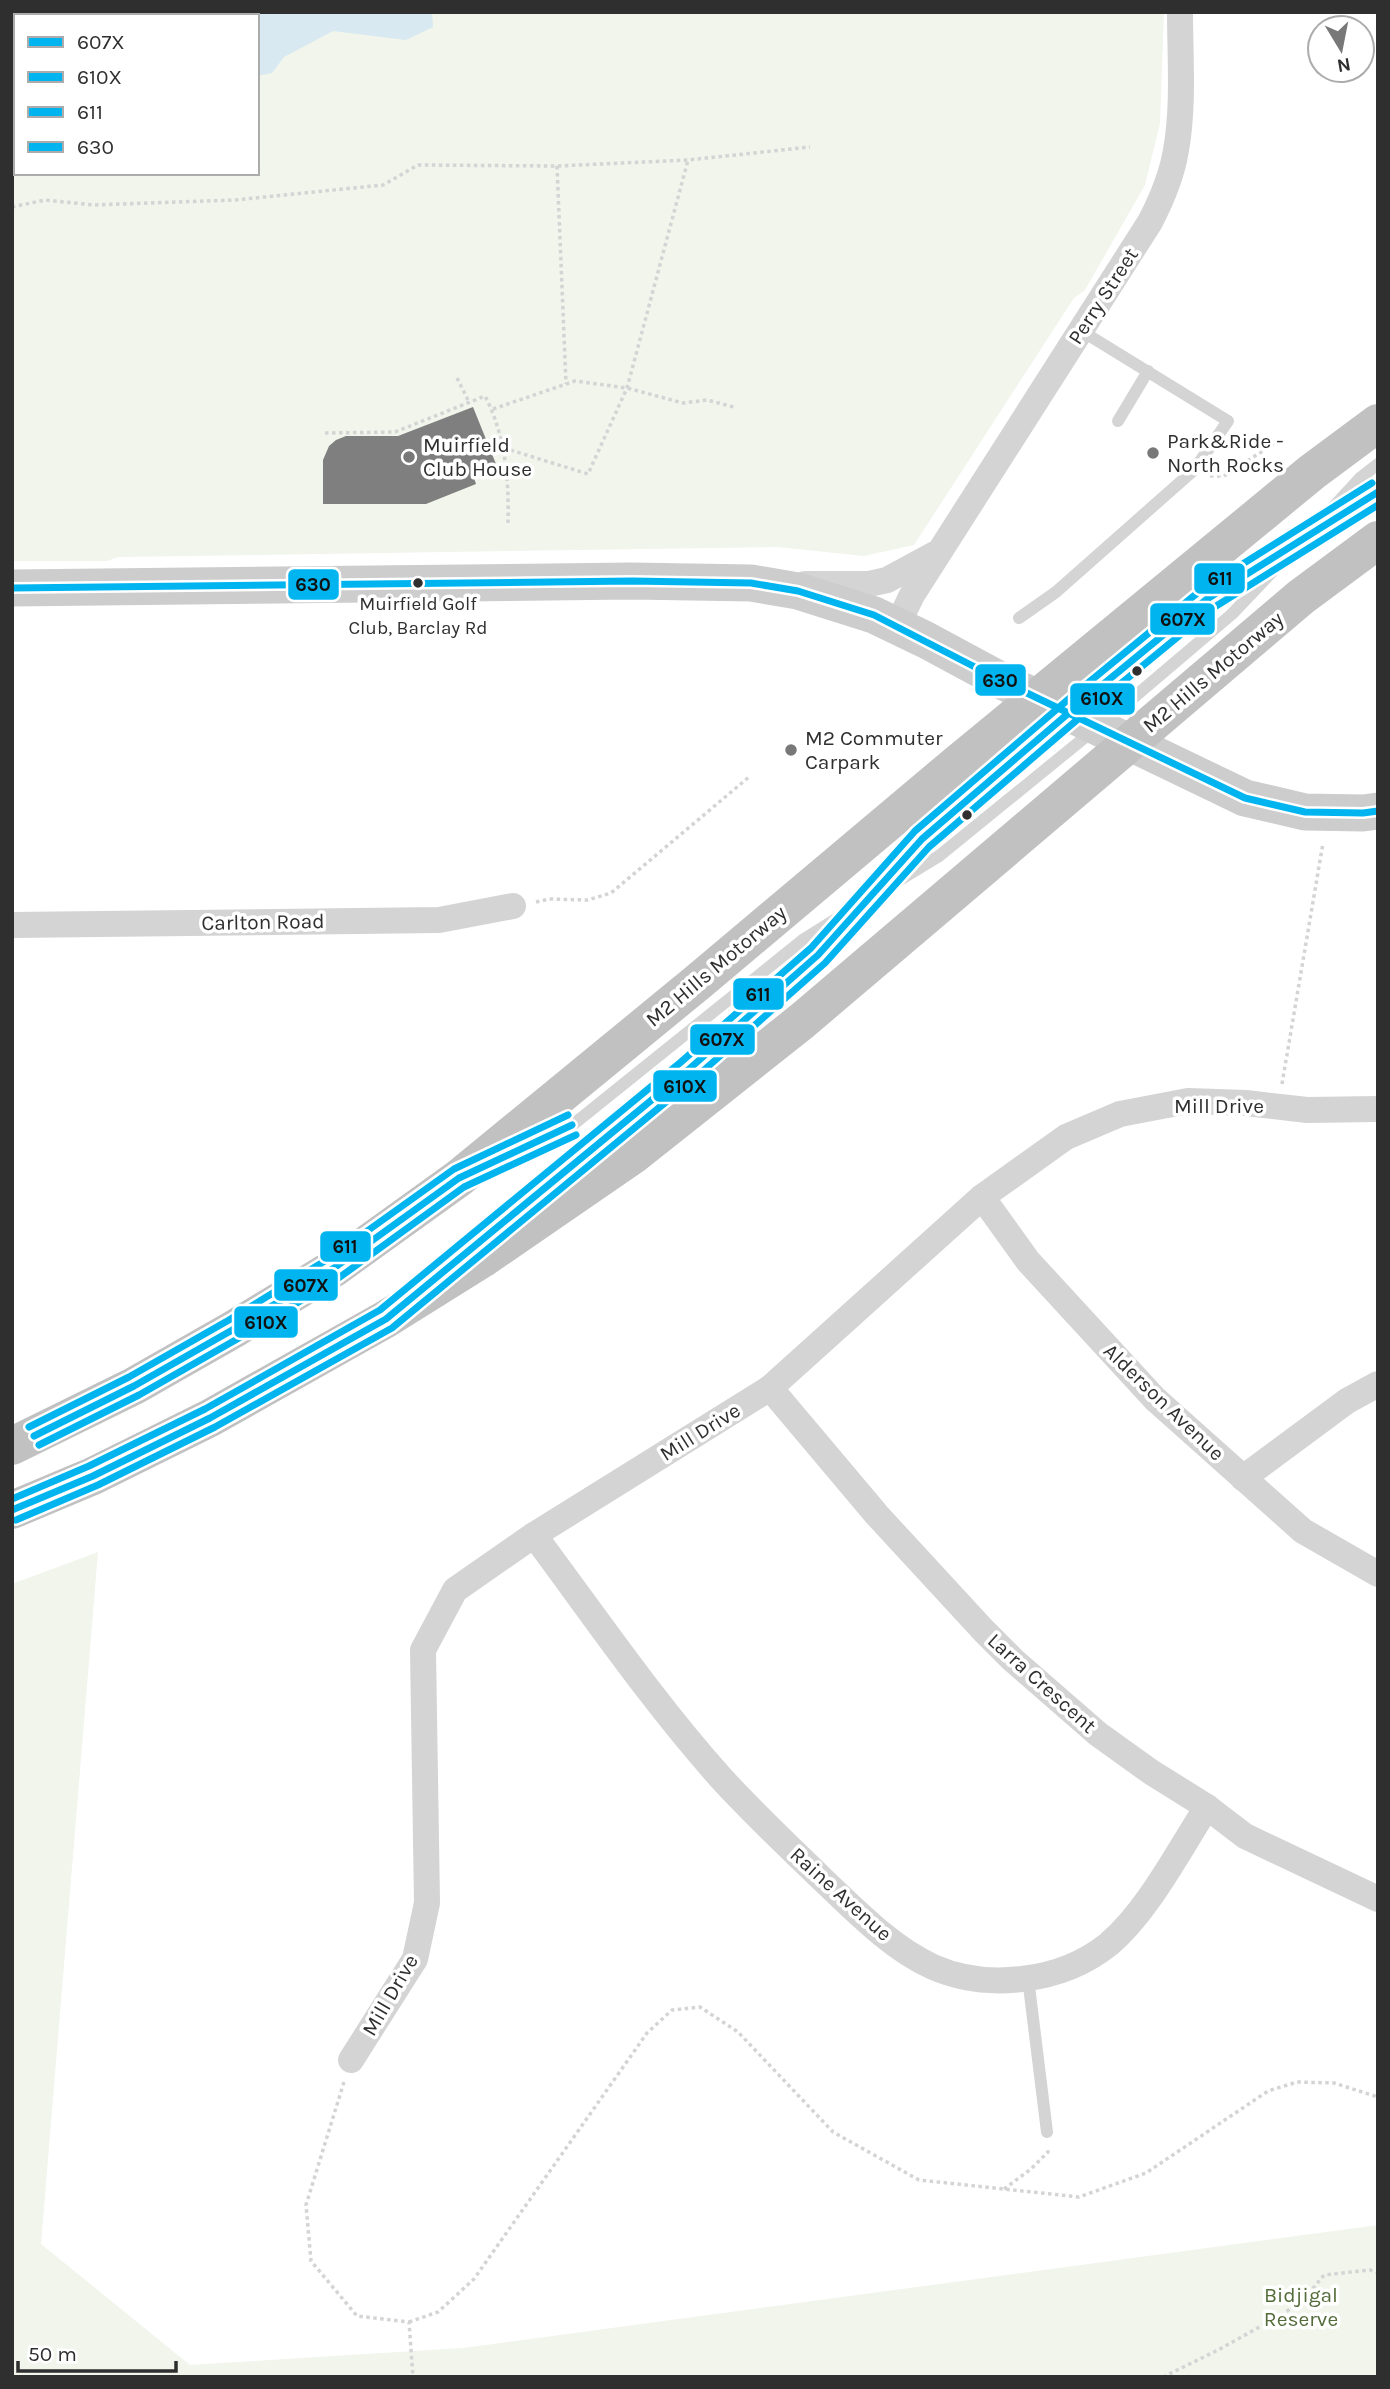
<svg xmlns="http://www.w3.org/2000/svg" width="1390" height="2389" font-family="Karla,sans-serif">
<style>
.green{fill:#f1f5ec;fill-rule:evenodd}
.water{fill:#d8e9f2}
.building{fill:#7f7f7f}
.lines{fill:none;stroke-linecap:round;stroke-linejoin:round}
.path{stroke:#d4d4d4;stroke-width:3.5;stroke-dasharray:3.5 3.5;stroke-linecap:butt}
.service{stroke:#d4d4d4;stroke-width:12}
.minor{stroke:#d4d4d4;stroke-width:26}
.secondary{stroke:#cdcdcd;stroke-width:37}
.motorway{stroke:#c1c1c1;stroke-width:38}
.bus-1-casing{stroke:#fff;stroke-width:12}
.bus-2-casing{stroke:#fff;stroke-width:12}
.bus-3-casing{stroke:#fff;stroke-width:12}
.bus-4-casing{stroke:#fff;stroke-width:12}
.bus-1{stroke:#00b5ef;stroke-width:7}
.bus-2{stroke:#00b5ef;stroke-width:7}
.bus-3{stroke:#00b5ef;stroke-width:7}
.bus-4{stroke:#00b5ef;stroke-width:7}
.poi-dot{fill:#787878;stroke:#fff;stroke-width:2.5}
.bus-dot{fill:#2f2f2f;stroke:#fff;stroke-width:2.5}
.labels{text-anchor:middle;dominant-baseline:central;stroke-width:7;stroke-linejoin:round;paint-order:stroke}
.bus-label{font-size:19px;fill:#2f2f2f;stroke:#fff}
.street-label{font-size:21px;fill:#2f2f2f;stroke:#fff}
.poi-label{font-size:21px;fill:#2f2f2f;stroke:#fff;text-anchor:start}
.park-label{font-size:21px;fill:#546c3a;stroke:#fff}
.line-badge{stroke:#fff;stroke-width:2.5}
.pale-badge-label{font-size:19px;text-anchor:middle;font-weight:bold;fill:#111}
</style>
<rect width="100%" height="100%" fill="#fff"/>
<g class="green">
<path d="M 12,12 L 1164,12 L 1160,123 L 1145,185 L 1085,290 L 1074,298 L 1059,321 L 914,545 L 864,556 L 777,547 L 118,557 L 107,561 L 12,561 ZM 16,16 L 257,16 L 257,173 L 16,173 Z"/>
<path d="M 98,1552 L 41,2244 L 190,2365 L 463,2348 L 1378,2225 L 1378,2377 L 12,2377 L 12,1584 Z"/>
</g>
<path class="water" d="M 88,12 L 432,12 L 433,27 L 406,40 L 333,31 L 284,57 L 272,73 L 257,76 L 257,16 L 85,16 Z"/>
<path class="building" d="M 473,407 L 498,469 L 474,478 L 476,484 L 426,504 L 323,504 L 323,460 L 329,446 L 336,440 L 346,436 L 398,436 Z"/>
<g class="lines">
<g class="path">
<path d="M 557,166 L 566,384"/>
<path d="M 12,207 L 45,200 L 94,205 L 235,200 L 383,185 L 418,165 L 557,166 L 688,160 L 810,147"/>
<path d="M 457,378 L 469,402"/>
<path d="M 493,409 L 575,381 L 627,388 L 683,403 L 707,400 L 734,407"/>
<path d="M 325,433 L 395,432 L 485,396 C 506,437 509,480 508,525"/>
<path d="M 504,448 L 588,474 L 627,388 L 688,160"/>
<path d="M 1210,476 L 1224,476 L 1275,443"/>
<path d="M 536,902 L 549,899 L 588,900 L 611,893 L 749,777"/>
<path d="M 1282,1084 L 1323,843"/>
<path d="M 344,2082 L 306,2205 L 311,2261 L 357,2316 L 409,2322 L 413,2377"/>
<path d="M 1004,2189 L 1031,2169 L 1048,2152 L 1048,2148"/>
<path d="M 409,2322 L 438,2312 L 474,2279 L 647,2033 L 672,2010 L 700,2007 L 738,2032 L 833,2132 L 919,2180 L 1079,2197 L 1146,2173 L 1268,2091 L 1297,2082 L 1334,2083 L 1378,2097"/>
<path d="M 1163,2377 L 1218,2350 L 1283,2314 L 1306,2297 L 1324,2275 L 1370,2270 L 1378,2273"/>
</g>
<g class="service">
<path d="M 1118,421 L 1148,371"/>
<path d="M 1313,529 L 1360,478 L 1378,464"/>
<path d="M 1019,618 L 1056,592 L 1194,470 L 1228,421 L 1080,330"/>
<path d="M 883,890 L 939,856 L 1126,704 L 1232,614 L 1291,552"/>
<path d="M 516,1151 L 575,1123 L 804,939 L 855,907"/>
<path d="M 508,1219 L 688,1070 L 818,955 L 922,839 L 1078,705 L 1207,599 L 1358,506 L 1378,492"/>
<path d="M 1028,1978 L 1047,2132"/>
</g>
<g class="minor">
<path d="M 805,584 L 869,584 L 887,580 L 935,554"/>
<path d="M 897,626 L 912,595 L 1150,222 C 1162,199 1172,175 1176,150 C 1184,105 1180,57 1180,12"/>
<path d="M 12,925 L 439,920 L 513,906"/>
<path d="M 982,1197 L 1028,1261 L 1155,1399 L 1303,1531 L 1378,1574"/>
<path d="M 770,1388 L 877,1515 L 984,1631 L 1013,1660 L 1098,1734 L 1151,1772 L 1207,1807 L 1245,1836 L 1378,1899"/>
<path d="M 1243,1478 L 1347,1401 L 1378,1384"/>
<path d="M 534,1535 C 595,1617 653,1702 721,1778 C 753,1813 788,1846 822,1879 C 855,1910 891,1948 933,1967 C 988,1991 1062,1982 1109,1944 C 1148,1911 1179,1850 1207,1807"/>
<path d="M 351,2060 L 415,1959 L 427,1903 L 423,1650 L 455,1590 L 534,1535 L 770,1388 L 982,1197 L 1066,1137 L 1120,1114 L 1188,1101 L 1246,1103 L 1307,1110 L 1378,1109"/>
</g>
<path class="secondary" d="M 12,588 L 632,581 L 751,583 L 798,591 L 874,615 L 926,640 L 1002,681 L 1245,798 L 1305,812 L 1363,813 L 1378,811"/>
<g class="motorway">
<path d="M 12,1446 L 134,1386 L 234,1329 L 334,1268 L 459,1178 L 698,982 L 957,764 L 1312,472 L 1378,423"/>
<path d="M 12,1510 L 93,1476 L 210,1418 L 386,1319 L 482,1259 L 633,1155 L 802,1021 L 1301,597 L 1378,540"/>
</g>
<defs>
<g id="bus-1">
<path d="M 34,1436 L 134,1386 L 234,1329 L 334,1268 L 459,1178 L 572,1125"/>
<path d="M 12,1510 L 93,1476 L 210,1418 L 386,1319 L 688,1070 L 818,955 L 922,839 L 1078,705 L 1207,599 L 1378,492"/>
</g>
<g id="bus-2">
<path d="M 39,1445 L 139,1395 L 239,1338 L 340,1277 L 464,1187 L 576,1135"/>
<path d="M 16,1520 L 98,1485 L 215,1427 L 392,1328 L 695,1078 L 825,963 L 929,847 L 1085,713 L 1213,608 L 1378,505"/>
</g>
<g id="bus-3">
<path d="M 29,1427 L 129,1377 L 229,1320 L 328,1259 L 454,1169 L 568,1115"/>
<path d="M 12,1499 L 89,1466 L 205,1409 L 380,1310 L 681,1062 L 811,948 L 915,831 L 1071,697 L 1201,590 L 1372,483"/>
</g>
<path id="bus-4" d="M 12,588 L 632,581 L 751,583 L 798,591 L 874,615 L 1002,681 L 1245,798 L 1305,812 L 1363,813 L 1378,811"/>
</defs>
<use href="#bus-1" class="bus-1-casing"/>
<use href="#bus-2" class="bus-2-casing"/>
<use href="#bus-3" class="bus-3-casing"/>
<use href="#bus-4" class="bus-4-casing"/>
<use href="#bus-1" class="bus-1"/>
<use href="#bus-2" class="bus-2"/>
<use href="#bus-3" class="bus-3"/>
<use href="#bus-4" class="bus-4"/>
</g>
<g class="poi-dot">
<circle cx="1153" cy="453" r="7"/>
<circle cx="409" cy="457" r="7"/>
<circle cx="791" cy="750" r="7"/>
</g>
<g class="bus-dot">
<circle cx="418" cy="583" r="6"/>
<circle cx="1137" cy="671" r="6"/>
<circle cx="967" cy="815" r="6"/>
</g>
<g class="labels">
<g class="bus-label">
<text x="418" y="604">Muirfield Golf<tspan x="418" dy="24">Club, Barclay Rd</tspan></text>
</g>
<g class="street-label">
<text transform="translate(1103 296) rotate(-57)">Perry Street</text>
<text transform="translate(1213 672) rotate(-40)">M2 Hills Motorway</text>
<text transform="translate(263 922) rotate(-1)">Carlton Road</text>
<text transform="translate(716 966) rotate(-40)">M2 Hills Motorway</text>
<text x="1219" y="1106">Mill Drive</text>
<text transform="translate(1164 1402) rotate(44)">Alderson Avenue</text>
<text transform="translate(700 1432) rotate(-32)">Mill Drive</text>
<text transform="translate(1042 1683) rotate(42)">Larra Crescent</text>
<text transform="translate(841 1894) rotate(42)">Raine Avenue</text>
<text transform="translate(390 1995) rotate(-60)">Mill Drive</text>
</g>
<g class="poi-label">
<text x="1167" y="441">Park&amp;Ride -<tspan x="1167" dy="24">North Rocks</tspan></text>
<text x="423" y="445">Muirfield<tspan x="423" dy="24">Club House</tspan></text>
<text x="805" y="738">M2 Commuter<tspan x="805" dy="24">Carpark</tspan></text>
</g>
<g class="park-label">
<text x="1301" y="2295">Bidjigal<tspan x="1301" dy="24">Reserve</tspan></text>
</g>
</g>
<g class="line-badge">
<rect x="1193" y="562" width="53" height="33" rx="7" fill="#00b5ef"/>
<rect x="287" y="568" width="53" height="33" rx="7" fill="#00b5ef"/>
<rect x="1149" y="602" width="67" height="34" rx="7" fill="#00b5ef"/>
<rect x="974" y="663" width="53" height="34" rx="7" fill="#00b5ef"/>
<rect x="1069" y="682" width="67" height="34" rx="7" fill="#00b5ef"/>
<rect x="732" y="977" width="53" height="34" rx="7" fill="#00b5ef"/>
<rect x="689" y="1023" width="67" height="33" rx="7" fill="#00b5ef"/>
<rect x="652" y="1069" width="66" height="34" rx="7" fill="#00b5ef"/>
<rect x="319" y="1230" width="53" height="33" rx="7" fill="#00b5ef"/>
<rect x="273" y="1268" width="66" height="34" rx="7" fill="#00b5ef"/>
<rect x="233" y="1305" width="66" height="34" rx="7" fill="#00b5ef"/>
</g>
<g class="pale-badge-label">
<text x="1220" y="585">611</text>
<text x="313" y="591">630</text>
<text x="1183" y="626">607X</text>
<text x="1000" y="687">630</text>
<text x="1102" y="705">610X</text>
<text x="758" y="1001">611</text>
<text x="722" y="1046">607X</text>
<text x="685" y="1093">610X</text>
<text x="345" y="1253">611</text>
<text x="306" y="1292">607X</text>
<text x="266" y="1329">610X</text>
</g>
<rect width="1390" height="2389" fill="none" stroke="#2f2f2f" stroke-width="28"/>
<rect x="14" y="14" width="245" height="161" fill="#ffffff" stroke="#acacac" stroke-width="2"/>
<rect x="28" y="37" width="35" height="10" fill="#00b5ef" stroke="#acacac" stroke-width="2"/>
<text x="77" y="49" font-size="21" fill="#2f2f2f">607X</text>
<rect x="28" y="72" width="35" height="10" fill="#00b5ef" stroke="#acacac" stroke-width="2"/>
<text x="77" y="84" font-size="21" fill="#2f2f2f">610X</text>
<rect x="28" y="107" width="35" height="10" fill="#00b5ef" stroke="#acacac" stroke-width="2"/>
<text x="77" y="119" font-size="21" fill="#2f2f2f">611</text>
<rect x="28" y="142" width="35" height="10" fill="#00b5ef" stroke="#acacac" stroke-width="2"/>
<text x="77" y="154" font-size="21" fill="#2f2f2f">630</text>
<g transform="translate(1341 49) rotate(170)"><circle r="33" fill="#ffffff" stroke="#acacac" stroke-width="2"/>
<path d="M0-5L12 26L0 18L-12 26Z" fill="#787878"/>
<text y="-10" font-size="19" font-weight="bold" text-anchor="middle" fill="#2f2f2f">N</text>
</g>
<path d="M18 2361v10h158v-10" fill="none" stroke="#2f2f2f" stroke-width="3.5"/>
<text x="28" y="2361" font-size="21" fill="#2f2f2f" stroke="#ffffff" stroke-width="5" paint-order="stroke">50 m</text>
</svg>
